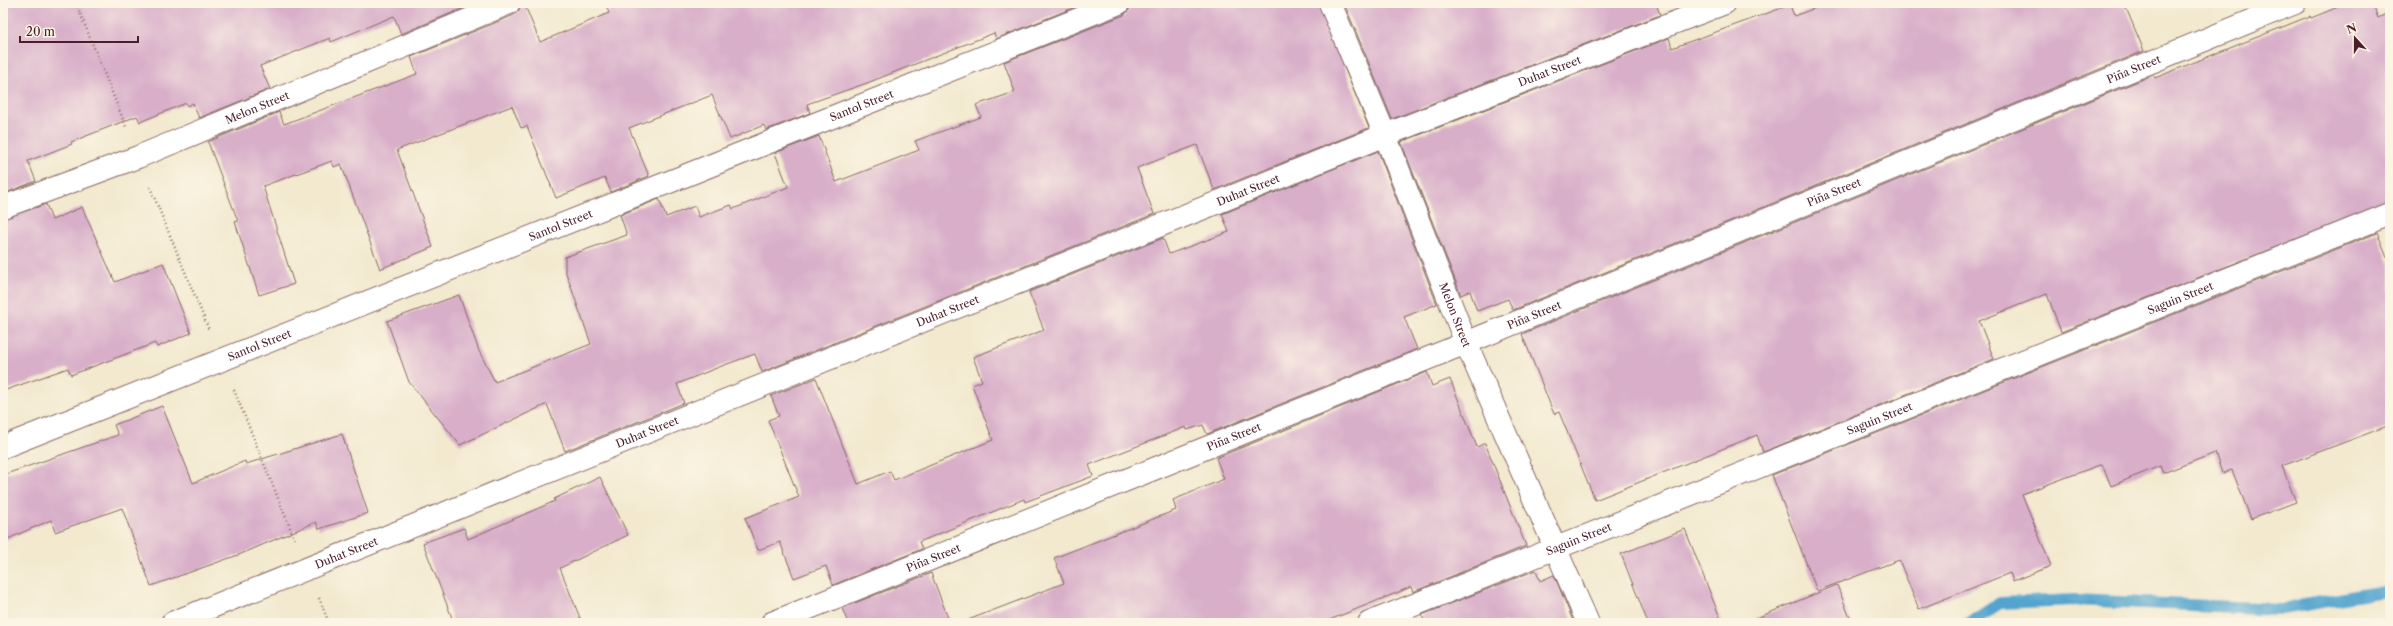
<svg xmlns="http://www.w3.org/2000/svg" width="2393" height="626" font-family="'Libre Caslon Text',serif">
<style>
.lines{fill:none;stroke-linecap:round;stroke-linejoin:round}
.stream{stroke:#53a4ce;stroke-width:12}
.building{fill:#d8aec9}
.minor-casing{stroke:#856664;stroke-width:24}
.path{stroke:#856664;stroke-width:2.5;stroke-dasharray:1 3;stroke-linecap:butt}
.minor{stroke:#fff;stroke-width:22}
.labels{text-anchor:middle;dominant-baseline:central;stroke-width:3.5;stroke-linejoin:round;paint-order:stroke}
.street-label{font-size:11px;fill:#4a1f2b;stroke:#fcf5e5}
</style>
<rect width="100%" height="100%" fill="#fcf5e5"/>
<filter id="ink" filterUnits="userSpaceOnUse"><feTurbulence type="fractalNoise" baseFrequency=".025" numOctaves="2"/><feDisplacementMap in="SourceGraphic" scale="8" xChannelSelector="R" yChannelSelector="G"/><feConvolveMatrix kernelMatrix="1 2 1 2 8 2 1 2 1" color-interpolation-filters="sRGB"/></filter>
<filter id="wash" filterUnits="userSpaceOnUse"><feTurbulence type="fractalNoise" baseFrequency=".012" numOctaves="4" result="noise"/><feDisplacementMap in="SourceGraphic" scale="16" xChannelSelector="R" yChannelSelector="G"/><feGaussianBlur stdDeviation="0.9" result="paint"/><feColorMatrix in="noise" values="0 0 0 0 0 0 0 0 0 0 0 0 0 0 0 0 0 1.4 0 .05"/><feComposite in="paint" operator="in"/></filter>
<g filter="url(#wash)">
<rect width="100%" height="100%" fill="#f2e9cf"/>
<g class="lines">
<path class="stream" d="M 1969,623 L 2000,603 L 2074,600 L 2282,609 L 2390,590"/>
</g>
<g id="blocks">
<g class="building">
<path d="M 3,3 L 476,3 L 401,34 L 394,16 L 331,42 L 330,38 L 260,66 L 270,89 L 199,118 L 193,103 L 187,106 L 186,103 L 140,122 L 137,116 L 71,142 L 72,144 L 28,161 L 36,181 L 3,194 Z"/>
<path d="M 521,3 L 524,3 L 540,42 L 609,13 L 605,3 L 1085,3 L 996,39 L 994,33 L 867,83 L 807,104 L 810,113 L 766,130 L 764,125 L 730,139 L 712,95 L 629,128 L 649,176 L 611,192 L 605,178 L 556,198 L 527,126 L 521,128 L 512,106 L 397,150 L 433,247 L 380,269 L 341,164 L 334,167 L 332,161 L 263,186 L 294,284 L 259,295 L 235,222 L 238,221 L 208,142 L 279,112 L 284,124 L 417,74 L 411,57 L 514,15 L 519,10 Z"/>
<path d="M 1131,3 L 1318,3 L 1369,128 L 1214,190 L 1197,145 L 1137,168 L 1154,214 L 762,372 L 755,354 L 719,367 L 677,384 L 684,403 L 565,451 L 547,404 L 460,445 L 409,382 L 387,321 L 459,295 L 479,351 L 495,382 L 591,344 L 565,270 L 565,257 L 627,235 L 620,215 L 659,199 L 666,217 L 695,206 L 699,217 L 731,205 L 733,209 L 788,187 L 775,153 L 819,136 L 836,182 L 919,150 L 915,141 L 981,117 L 976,105 L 1015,92 L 1004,62 L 1124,15 L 1129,10 Z"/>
<path d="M 1344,3 L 1656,3 L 1660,15 L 1392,119 Z"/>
<path d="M 1829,3 L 2124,3 L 2144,51 L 1513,310 L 1508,299 L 1477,311 L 1470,291 L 1461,295 L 1401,142 L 1669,38 L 1672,48 L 1790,5 L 1794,16 Z"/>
<path d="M 2348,3 L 2372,3 L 2378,18 L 2390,12 L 2390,202 L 2061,332 L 2047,294 L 1979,321 L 1994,359 L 1763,452 L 1757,435 L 1595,500 L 1559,412 L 1554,414 L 1522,334 L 2153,75 L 2155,78 L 2310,16 L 2311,18 Z"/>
<path d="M 1378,151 L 1437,304 L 1404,317 L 1417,349 L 1207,434 L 1203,425 L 1187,430 L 1186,427 L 1089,465 L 1093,476 L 1025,502 L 1024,499 L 919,542 L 922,549 L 833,585 L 826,566 L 794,578 L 780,542 L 758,550 L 745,518 L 799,497 L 768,420 L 779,416 L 771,396 L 816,378 L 858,484 L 890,471 L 894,480 L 993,440 L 972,385 L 982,381 L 973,357 L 1044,330 L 1029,292 L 1163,238 L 1169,254 L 1229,232 L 1222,214 Z"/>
<path d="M 46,204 L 52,220 L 82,207 L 115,282 L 163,263 L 191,333 L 157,347 L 155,343 L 71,375 L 68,368 L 3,391 L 3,219 Z"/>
<path d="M 2377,233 L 2390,265 L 2390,425 L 2282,466 L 2296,502 L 2251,519 L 2232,470 L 2222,473 L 2215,453 L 2163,473 L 2160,466 L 2111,486 L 2102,464 L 2022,494 L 2051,566 L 2013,581 L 2010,573 L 1919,609 L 1899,560 L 1817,591 L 1772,475 Z"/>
<path d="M 1427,372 L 1432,386 L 1450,379 L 1477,447 L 1485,443 L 1526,546 L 1413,592 L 1411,587 L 1322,623 L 968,623 L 968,620 L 1064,583 L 1054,558 L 1176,510 L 1173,500 L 1224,479 L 1216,458 Z"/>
<path d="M 162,406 L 193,483 L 245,461 L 246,464 L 342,434 L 368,513 L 319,529 L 316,522 L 241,554 L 151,586 L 122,508 L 55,532 L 51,520 L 3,541 L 3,475 L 118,435 L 114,425 Z"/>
<path d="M 600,477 L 628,535 L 560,568 L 582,623 L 454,623 L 423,543 L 464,528 L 468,539 L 555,501 L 554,499 Z"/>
<path d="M 1685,529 L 1722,623 L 1648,623 L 1621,554 Z"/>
<path d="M 1536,570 L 1540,581 L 1554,575 L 1574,623 L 1425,623 L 1422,615 Z"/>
<path d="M 931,573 L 950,623 L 848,623 L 842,608 Z"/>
<path d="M 1837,585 L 1852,623 L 1747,623 L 1747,622 Z"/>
</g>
</g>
</g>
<g filter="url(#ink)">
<use href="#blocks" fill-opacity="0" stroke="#856664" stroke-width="1"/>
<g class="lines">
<defs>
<g id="minor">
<path id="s1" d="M 1330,3 L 1385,135 L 1466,343 L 1588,623"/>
<path id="s2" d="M 3,207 L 138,157 L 509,3"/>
<path id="s3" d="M 3,447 L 1119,3"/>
<path id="s4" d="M 172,623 L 1385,135 L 1725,3"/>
<path id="s5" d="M 772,623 L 1466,343 L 2295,3"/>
<path id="s6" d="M 1369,623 L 2390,214"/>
</g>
</defs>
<use href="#minor" class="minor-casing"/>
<g class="path">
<path d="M 76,3 L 126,127"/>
<path d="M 150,187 L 209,330"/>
<path d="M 234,390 L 295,540"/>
<path d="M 319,598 L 329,623"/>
</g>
<use href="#minor" class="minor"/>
</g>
</g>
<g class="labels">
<g class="street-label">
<text stroke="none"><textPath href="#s5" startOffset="1470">Piña Street</textPath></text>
<text stroke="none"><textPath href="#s4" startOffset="1484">Duhat Street</textPath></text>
<text stroke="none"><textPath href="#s3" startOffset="924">Santol Street</textPath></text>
<text stroke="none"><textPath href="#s2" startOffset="273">Melon Street</textPath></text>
<text stroke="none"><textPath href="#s4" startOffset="1160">Duhat Street</textPath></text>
<text stroke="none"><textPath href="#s5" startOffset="1146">Piña Street</textPath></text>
<text stroke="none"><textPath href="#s3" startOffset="600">Santol Street</textPath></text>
<text stroke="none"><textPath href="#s6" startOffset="874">Saguin Street</textPath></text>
<text stroke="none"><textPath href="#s4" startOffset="836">Duhat Street</textPath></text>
<text stroke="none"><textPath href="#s1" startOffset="336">Melon Street</textPath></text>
<text stroke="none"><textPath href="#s5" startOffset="822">Piña Street</textPath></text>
<text stroke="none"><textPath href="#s3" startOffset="276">Santol Street</textPath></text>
<text stroke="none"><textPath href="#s6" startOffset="550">Saguin Street</textPath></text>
<text stroke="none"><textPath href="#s4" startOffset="512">Duhat Street</textPath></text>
<text stroke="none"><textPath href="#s5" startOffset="498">Piña Street</textPath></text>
<text stroke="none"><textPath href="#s6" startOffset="226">Saguin Street</textPath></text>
<text stroke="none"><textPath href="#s4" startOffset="188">Duhat Street</textPath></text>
<text stroke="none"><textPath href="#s5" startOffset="174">Piña Street</textPath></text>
</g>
</g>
<rect width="2393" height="626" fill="none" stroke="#fcf5e5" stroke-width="16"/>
<g transform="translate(2355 38) rotate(339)" stroke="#fcf5e5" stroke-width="3" paint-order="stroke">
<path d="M0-3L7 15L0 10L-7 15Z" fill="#4a1f2b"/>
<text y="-6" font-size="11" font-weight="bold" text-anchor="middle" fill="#4a1f2b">N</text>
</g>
<path d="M20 36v6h118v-6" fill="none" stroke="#4a1f2b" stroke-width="2"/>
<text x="26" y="36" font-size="12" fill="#4a1f2b" stroke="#fcf5e5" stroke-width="3" paint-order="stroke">20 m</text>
</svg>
